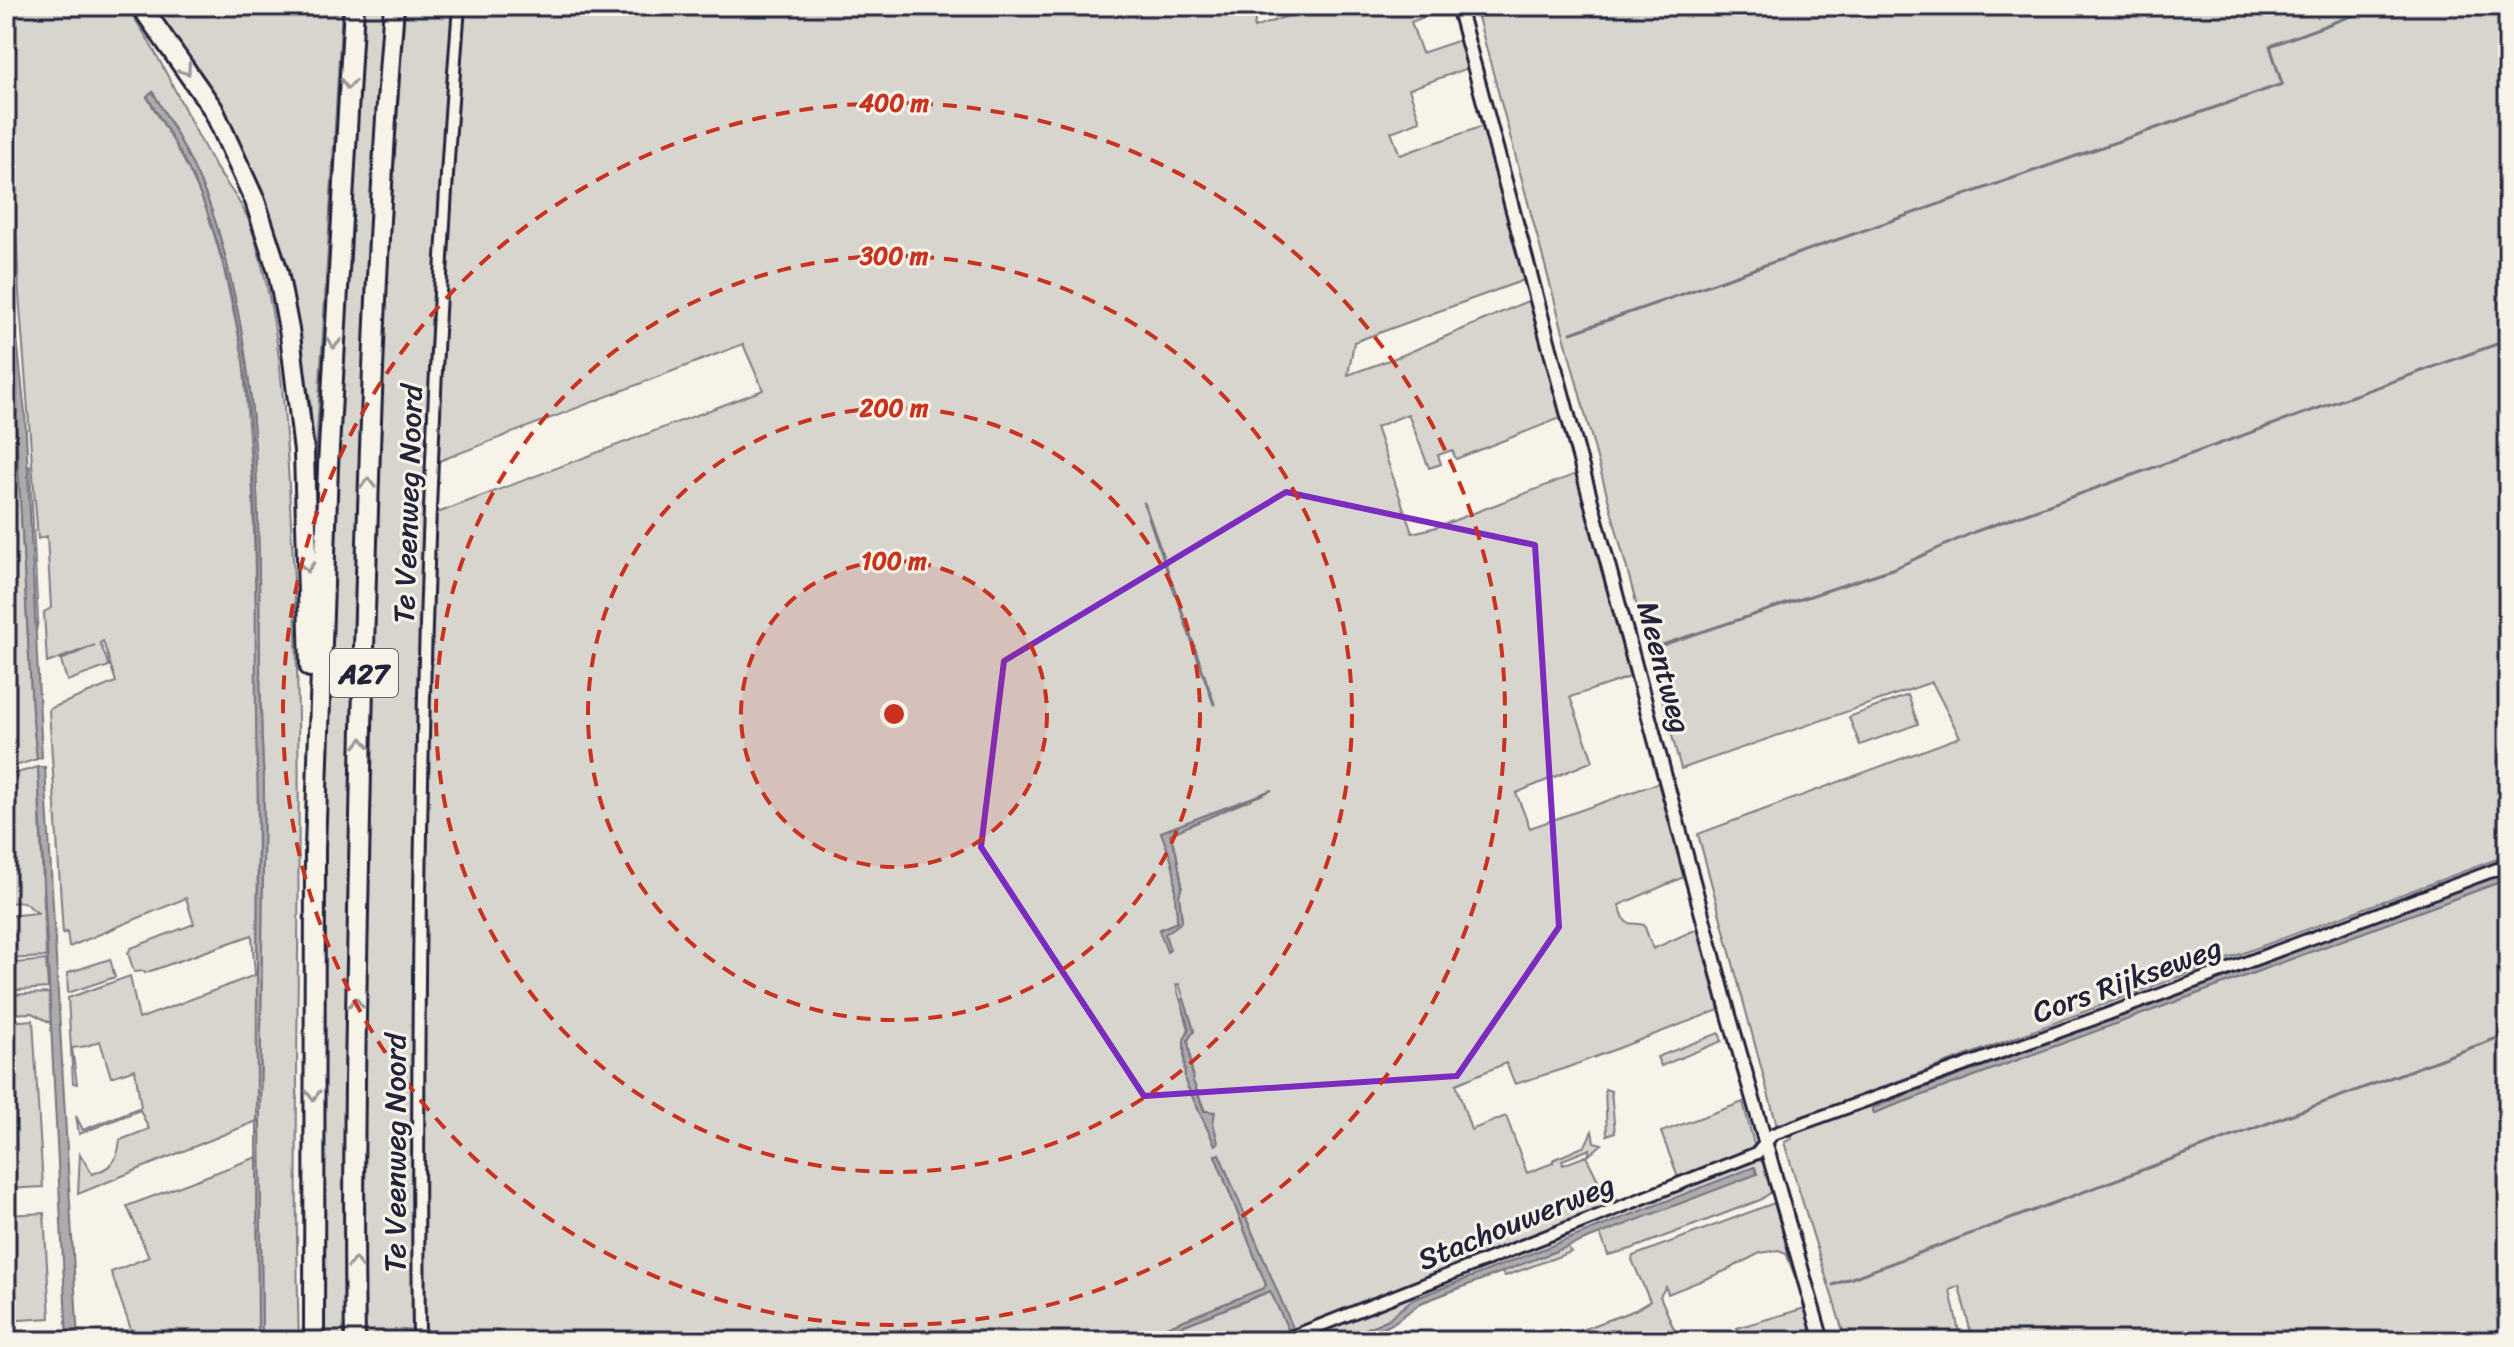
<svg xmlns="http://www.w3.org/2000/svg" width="2514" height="1347" font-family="Sriracha,sans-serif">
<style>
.green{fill:#d8d5cf;stroke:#7d7c85;stroke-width:2;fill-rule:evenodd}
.water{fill:#aeabad;stroke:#76747f;stroke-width:2}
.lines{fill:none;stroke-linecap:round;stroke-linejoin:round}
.stream{stroke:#76747f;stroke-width:3}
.minor-casing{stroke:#22223b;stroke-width:16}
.tertiary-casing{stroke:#22223b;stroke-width:18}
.motorway-casing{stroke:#22223b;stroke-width:24}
.minor{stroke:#f7f3e8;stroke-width:10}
.tertiary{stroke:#f7f3e8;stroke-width:12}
.motorway{stroke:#f7f3e8;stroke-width:18}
.oneway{stroke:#97959a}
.marked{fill:none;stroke:#7b2cbf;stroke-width:6;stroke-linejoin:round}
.ring{fill:none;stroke:#c8321e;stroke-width:4;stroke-dasharray:14 10}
.labels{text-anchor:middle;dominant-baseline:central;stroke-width:6;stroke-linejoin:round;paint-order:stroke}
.shield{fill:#f7f3e8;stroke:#62616f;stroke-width:2}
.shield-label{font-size:28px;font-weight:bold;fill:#22223b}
.street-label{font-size:30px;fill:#22223b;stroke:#f7f3e8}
.centre{fill:#c8321e;stroke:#f7f3e8;stroke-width:4}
.ring-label{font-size:24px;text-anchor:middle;font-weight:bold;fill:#c8321e;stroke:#f7f3e8;stroke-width:6;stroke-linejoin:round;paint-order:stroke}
</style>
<rect width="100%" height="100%" fill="#f7f3e8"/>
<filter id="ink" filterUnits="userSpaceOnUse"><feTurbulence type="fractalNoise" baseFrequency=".0125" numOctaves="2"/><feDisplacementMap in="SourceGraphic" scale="16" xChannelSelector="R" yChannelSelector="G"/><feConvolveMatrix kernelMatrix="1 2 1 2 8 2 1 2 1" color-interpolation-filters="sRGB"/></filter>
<g filter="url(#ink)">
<g class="green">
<path d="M 7,6 L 126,6 C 161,55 183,110 213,163 C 224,182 241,200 249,221 C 284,323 286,435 292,541 C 307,807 291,1075 299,1341 L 262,1341 L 260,1117 L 264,782 C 253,615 271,446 231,281 C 224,250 216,218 203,189 C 189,155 171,124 153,92 L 147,97 L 185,160 L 207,210 L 223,265 L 243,355 L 253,494 L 258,702 L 257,1121 L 78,1194 L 80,1154 L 92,1174 C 112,1168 118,1160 120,1140 L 149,1129 L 140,1110 L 79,1134 L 76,1116 L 83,1130 L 141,1107 L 135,1069 L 111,1077 L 100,1041 L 87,1046 L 72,1048 L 77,1084 L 73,1083 L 68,998 L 130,976 L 139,1019 L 255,975 L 252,935 L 145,973 L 144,971 L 134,972 L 128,953 L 131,948 L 194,924 L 186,898 L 69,947 L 67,932 L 63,934 L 49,709 L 116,682 L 103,641 L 100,643 L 109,666 L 67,681 L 61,660 L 95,645 L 47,663 L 44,612 L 51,608 L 47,536 L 38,539 L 19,294 Z"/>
<path d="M 152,6 L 342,6 L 315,469 L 310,400 L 284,265 Z"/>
<path d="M 361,6 L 390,6 L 358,530 L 348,908 L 348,1341 L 320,1341 L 320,952 L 327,615 Z"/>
<path d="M 405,6 L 457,6 L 431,438 L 417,1341 L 364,1341 C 360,896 372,450 405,6 Z"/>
<path d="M 462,6 L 1257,6 L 1254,28 L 1315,6 L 1451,6 L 1411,22 L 1422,53 L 1460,40 L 1468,68 L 1409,89 L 1420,121 L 1391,132 L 1400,155 L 1483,126 L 1524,280 L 1354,342 L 1348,375 L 1403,355 L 1530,300 L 1561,418 L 1456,459 L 1452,450 L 1438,455 L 1441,464 L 1429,468 L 1408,414 L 1376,427 L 1412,533 L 1437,527 L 1576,474 L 1630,677 L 1570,697 L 1593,761 L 1516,793 L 1530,828 L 1658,783 L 1684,877 L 1619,905 C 1628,929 1623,921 1644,925 L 1653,949 L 1697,929 L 1719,1010 L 1566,1068 L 1515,1084 L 1506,1063 L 1456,1084 L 1471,1130 L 1506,1116 L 1527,1173 L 1553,1163 L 1553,1160 L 1585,1146 L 1592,1131 L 1594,1142 L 1602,1144 L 1588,1156 L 1590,1149 L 1562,1160 L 1563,1165 L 1586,1156 L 1611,1206 L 1267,1341 L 1144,1341 L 1271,1291 L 1288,1329 L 1292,1327 L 1219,1154 L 1215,1156 L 1266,1285 L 1264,1288 L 1132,1341 L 422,1341 L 423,865 L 432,515 L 763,390 L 743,344 L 434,463 ZM 1267,792 L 1169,834 L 1176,852 L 1182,885 L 1179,896 L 1182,919 L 1179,924 L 1164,934 L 1169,949 L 1160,929 L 1177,922 L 1175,867 L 1161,832 ZM 1179,984 L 1194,1030 L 1188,1040 L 1193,1081 L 1205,1111 L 1214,1112 L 1213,1123 L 1218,1143 L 1215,1145 L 1185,1081 L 1184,1040 L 1189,1029 L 1176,985 Z"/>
<path d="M 1475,6 L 2508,6 L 2508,855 L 1884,1086 L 1889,1102 L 1872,1109 L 1874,1113 L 2508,879 L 2508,1341 L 1973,1341 L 1959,1286 L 1950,1290 L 1961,1341 L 1846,1341 L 1784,1142 L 1792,1139 L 1788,1123 L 1777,1126 L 1698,834 L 1960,737 L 1932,682 L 1681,769 Z"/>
<path d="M 6,310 L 16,426 L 32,710 L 37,759 L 6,769 Z"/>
<path d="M 30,466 L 38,620 L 36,631 L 27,468 Z"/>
<path d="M 1908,695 L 1918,724 L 1860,745 L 1849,717 Z"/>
<path d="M 38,767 L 46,957 L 6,959 L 6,916 L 38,913 L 23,902 L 6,903 L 6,776 Z"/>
<path d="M 110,959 L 115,977 L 68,993 L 67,973 Z"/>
<path d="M 46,960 L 48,988 L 6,991 L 6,964 Z"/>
<path d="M 49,993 L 51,1023 L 32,1013 L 6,1014 L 6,995 Z"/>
<path d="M 33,1020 L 43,1187 L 6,1189 L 6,1022 Z"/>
<path d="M 1719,1033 L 1722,1041 L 1661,1066 L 1657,1057 Z"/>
<path d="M 1605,1089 L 1611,1091 L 1615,1132 L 1607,1135 Z"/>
<path d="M 1743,1102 L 1755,1148 L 1679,1180 L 1661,1132 Z"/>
<path d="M 257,1157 L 258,1341 L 135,1341 L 111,1272 L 149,1257 L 127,1206 Z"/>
<path d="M 1759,1160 L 1765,1163 L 1773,1191 L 1760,1200 L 1631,1249 L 1608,1255 L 1600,1233 L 1757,1174 L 1755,1167 L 1412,1300 L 1387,1320 L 1337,1341 L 1288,1341 Z"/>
<path d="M 1774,1203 L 1780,1223 L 1783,1221 L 1803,1291 L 1800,1290 L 1786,1253 L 1779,1250 L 1760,1253 L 1725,1271 L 1668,1294 L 1666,1287 L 1660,1296 L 1679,1341 L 1553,1341 L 1635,1310 L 1650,1301 L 1632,1260 L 1633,1256 Z"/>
<path d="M 44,1213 L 50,1318 L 6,1321 L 6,1215 Z"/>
<path d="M 1567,1246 L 1571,1252 L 1505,1276 L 1501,1272 Z"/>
<path d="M 1805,1308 L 1815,1341 L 1742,1341 L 1737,1328 Z"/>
<path d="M 67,1331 L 67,1341 L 16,1341 L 23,1333 Z"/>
</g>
<g class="water">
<path d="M 153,92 C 171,124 189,155 203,189 C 216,218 224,250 231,281 C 271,446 253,615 264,782 L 260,1117 L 262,1341 L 258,1341 C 258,1220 256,1099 257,979 C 257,909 260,839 257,769 C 251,587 271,389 208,214 C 193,172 170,135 147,96 Z"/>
<path d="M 6,170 L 16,329 L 25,413 L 42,757 L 37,759 L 32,710 L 16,426 L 6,309 Z"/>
<path d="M 38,767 L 45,767 L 78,1341 L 67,1341 Z"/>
<path d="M 1272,790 L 1170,834 L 1176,852 L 1182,885 L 1179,896 L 1182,920 L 1179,924 L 1165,934 L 1170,950 L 1167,952 L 1159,930 L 1177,922 C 1178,912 1175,905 1175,896 C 1176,865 1171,860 1161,832 Z"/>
<path d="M 2508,872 L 2508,879 L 1874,1113 L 1872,1108 L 1919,1090 Z"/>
<path d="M 1184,999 L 1194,1031 L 1188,1040 L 1193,1081 L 1204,1111 L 1215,1112 L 1213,1123 L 1218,1143 L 1215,1145 L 1185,1081 L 1184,1040 L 1189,1029 L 1181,1000 Z"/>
<path d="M 1219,1154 L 1293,1328 L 1288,1329 L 1270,1291 L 1144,1341 L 1132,1341 L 1264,1288 L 1266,1285 L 1215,1155 Z"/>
<path d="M 1754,1167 L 1757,1174 L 1421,1303 L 1392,1324 L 1371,1335 L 1372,1341 L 1366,1341 L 1364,1337 L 1355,1341 L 1337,1341 L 1387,1320 L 1412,1300 Z"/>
</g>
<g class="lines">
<g class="stream">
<path d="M 1571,333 L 2282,84 L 2270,46 L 2378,6"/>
<path d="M 1144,503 L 1214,704"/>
<path d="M 1656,647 L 1895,568 L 1974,532 L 2508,340"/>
<path d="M 1833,1285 L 2508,1034"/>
</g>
<defs>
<g id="minor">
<path d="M 419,1341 C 415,896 424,450 459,6"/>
<path d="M 1281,1341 L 1757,1153 L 1773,1134 L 2108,1014 L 2508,865"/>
</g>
<path id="tertiary" d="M 1458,6 L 1729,1015 L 1822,1341"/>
<g id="motorway">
<path d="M 141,6 L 213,109 L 255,201 L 278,272 L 290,335 L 304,451 L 310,667"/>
<path d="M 314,1341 L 315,849 L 328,466 L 354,6"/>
<path d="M 355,1341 C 352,1151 357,961 361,770 C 367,515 374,260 394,6"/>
</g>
</defs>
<use href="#minor" class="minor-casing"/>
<use href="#tertiary" class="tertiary-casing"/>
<use href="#motorway" class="motorway-casing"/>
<use href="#minor" class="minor"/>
<use href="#tertiary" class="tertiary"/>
<use href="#motorway" class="motorway"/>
</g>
<defs><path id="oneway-chevron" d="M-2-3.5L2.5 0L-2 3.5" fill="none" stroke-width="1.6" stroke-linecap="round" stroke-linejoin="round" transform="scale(2)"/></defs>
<g class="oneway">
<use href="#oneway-chevron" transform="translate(186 70) rotate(55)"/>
<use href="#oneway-chevron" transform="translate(348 84) rotate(94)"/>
<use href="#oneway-chevron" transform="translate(334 343) rotate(93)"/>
<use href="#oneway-chevron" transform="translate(368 483) rotate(-89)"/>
<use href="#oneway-chevron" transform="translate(307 567) rotate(88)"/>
<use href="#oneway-chevron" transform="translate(362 743) rotate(-89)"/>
<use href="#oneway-chevron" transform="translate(356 1003) rotate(-89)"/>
<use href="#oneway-chevron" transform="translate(313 1095) rotate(90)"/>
<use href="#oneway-chevron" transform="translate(355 1263) rotate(-90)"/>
</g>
</g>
<path class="marked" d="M 1286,492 L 1535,545 L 1559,927 L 1457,1076 L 1144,1096 L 981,847 L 1004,661 Z"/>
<circle cx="894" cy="714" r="153" fill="#c8321e" fill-opacity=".12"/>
<g class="ring">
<circle cx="894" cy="714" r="153"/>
<circle cx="894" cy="714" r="306"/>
<circle cx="894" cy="714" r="458"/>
<circle cx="894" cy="714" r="611"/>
</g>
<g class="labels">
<rect class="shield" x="330" y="649" width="68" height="48" rx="6"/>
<g class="shield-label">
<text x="364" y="673">A27</text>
</g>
<g class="street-label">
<text transform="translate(408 504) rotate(-88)">Te Veenweg Noord</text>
<text transform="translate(1664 667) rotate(75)">Meentweg</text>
<text transform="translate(2127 980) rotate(-20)">Cors Rijkseweg</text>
<text transform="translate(395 1153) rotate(-90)">Te Veenweg Noord</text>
<text transform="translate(1516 1222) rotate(-22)">Stachouwerweg</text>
</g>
</g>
<circle cx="894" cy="714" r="12" class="centre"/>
<g class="ring-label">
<text x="894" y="111">400 m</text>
<text x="894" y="264">300 m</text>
<text x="894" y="416">200 m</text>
<text x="894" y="569">100 m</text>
</g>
<rect width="2514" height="1347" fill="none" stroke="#f7f3e8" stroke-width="32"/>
<rect x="16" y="16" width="2482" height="1315" fill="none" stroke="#22223b" stroke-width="3" filter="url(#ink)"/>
</svg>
